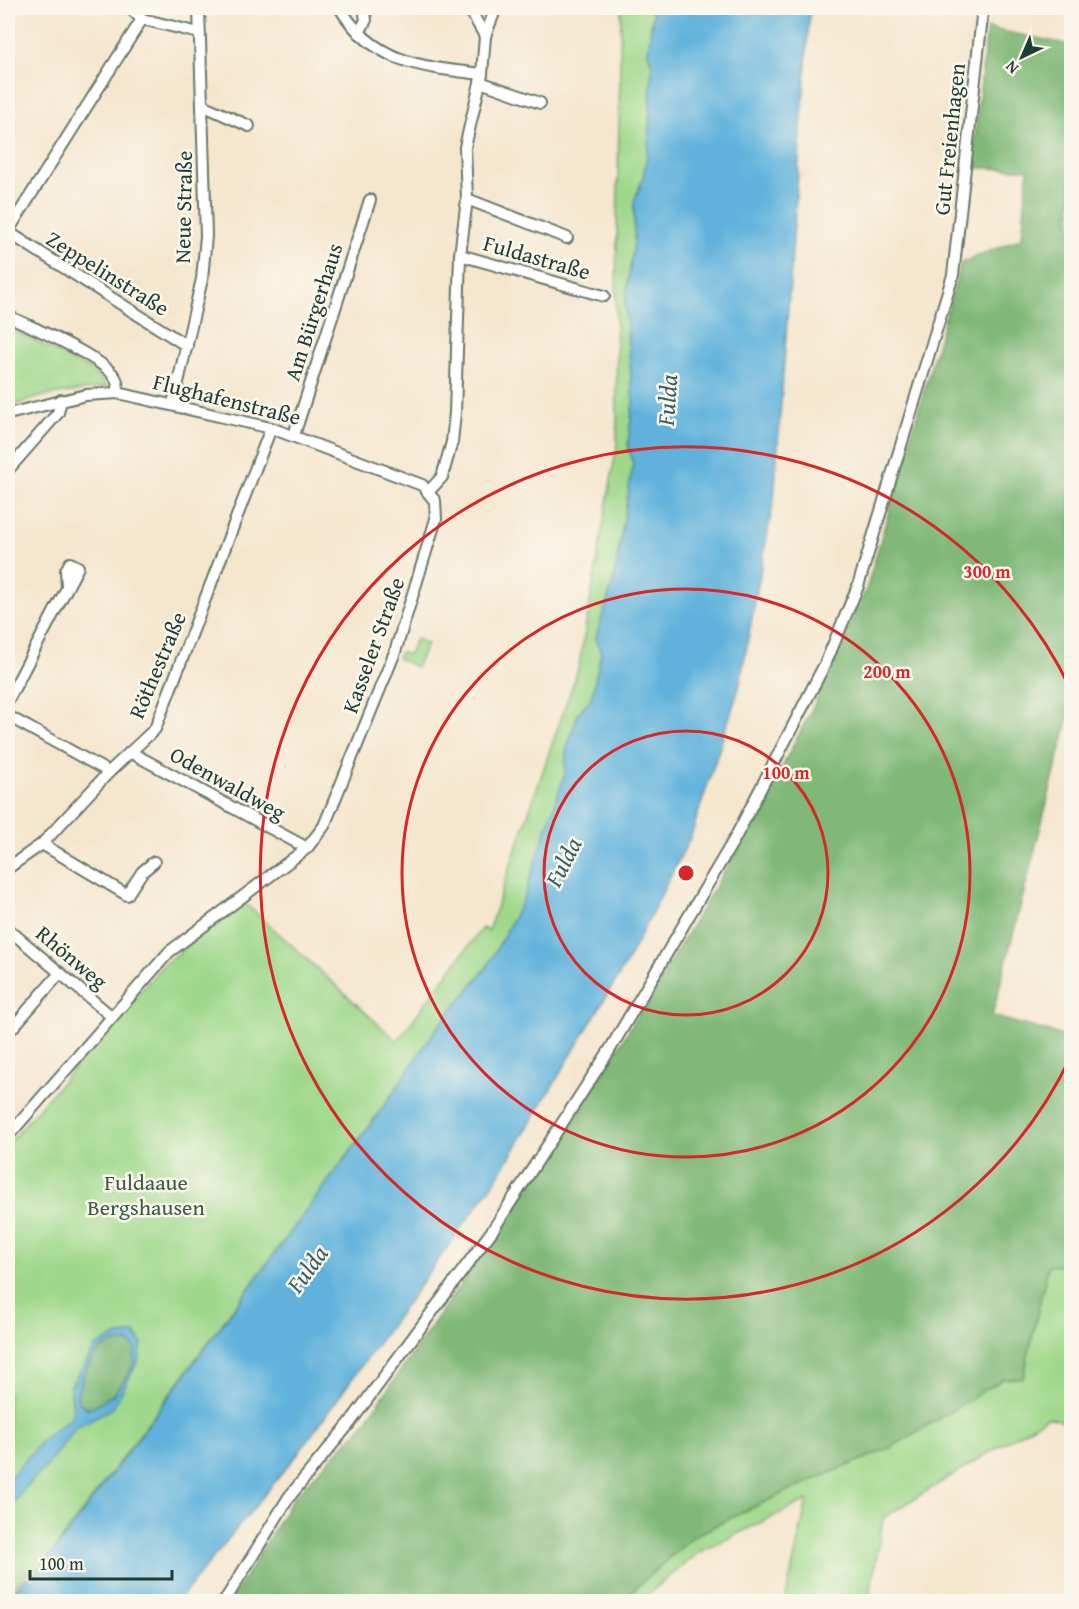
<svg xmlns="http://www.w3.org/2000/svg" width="1079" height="1609" font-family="'Gentium Book Plus',serif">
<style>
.green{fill:#9fd88b;stroke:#5f8a60;stroke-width:1.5}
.forest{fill:#7fb877;stroke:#4f7a56;stroke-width:1.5}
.water{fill:#61b2dc;stroke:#407888;stroke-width:1.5;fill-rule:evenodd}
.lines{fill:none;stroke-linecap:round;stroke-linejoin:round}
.minor-casing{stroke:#6a786a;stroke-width:14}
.minor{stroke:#fff;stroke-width:10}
.ring{fill:none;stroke:#d62828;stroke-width:3}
.labels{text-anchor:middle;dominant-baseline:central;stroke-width:5;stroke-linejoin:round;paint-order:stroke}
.street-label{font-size:22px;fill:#1f3d34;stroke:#fbf7ec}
.park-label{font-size:22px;fill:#395c45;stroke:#fbf7ec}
.water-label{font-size:24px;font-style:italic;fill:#336066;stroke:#fbf7ec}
.centre{fill:#d62828;stroke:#fbf7ec;stroke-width:3}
.ring-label{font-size:18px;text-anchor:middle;font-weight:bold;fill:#d62828;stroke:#fbf7ec;stroke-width:5;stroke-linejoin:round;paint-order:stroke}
</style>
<rect width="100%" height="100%" fill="#fbf7ec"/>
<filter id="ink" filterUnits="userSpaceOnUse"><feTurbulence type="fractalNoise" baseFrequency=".0167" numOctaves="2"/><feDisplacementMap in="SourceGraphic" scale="12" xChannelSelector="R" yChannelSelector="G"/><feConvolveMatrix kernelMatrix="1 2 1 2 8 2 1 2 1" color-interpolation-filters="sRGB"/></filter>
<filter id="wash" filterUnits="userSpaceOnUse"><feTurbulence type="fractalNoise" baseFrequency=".008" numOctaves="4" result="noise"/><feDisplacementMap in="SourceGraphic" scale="24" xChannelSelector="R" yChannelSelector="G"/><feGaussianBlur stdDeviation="1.35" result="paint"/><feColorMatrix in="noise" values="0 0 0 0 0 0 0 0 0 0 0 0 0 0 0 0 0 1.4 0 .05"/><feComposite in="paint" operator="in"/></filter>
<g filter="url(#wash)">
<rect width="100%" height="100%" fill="#f5e6ce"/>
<g class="green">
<path d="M 621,8 L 650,8 L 653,13 L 648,53 L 652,64 L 648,150 L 643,178 L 634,202 L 634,242 L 625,303 L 633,402 L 628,445 L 633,464 L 614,580 L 596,637 L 601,653 L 591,699 L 578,713 L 566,752 L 566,773 L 523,900 L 487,967 L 437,1028 L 384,1106 L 35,1575 L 26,1573 L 8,1599 L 8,1144 L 164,964 L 245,903 L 397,1041 L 482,928 L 488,931 L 579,666 L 617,445 L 616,291 Z"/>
<path d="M 8,327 L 92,370 L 107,387 L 43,396 L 8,407 Z"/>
<path d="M 416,639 L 427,644 L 416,667 L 397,658 L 400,652 L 408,655 Z"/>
<path d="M 1048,1265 L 1071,1265 L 1071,1423 L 1047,1417 L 883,1518 L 869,1601 L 785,1601 L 807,1500 L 698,1553 L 640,1601 L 620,1602 L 694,1536 L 785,1492 L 892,1447 L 1003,1379 L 1023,1378 Z"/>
</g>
<g class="forest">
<path d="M 987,28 L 1071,45 L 1071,709 L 992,1016 L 1071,1038 L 1072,1265 L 1048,1266 L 1023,1378 L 1003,1379 L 892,1447 L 785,1492 L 694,1536 L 620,1601 L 230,1602 L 293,1498 L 364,1424 L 520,1198 L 609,1063 L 750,829 L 814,705 L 867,587 L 961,263 L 1022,238 L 1028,169 L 971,168 Z"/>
<path d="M 121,1342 L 130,1343 L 135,1348 L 134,1363 L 128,1375 L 112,1396 L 88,1409 L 78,1402 L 77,1395 C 84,1371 93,1344 121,1342 Z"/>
</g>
<g class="water">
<path d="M 650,8 L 810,8 L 774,499 L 739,688 L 691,836 L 627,962 L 496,1180 L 300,1451 L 178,1601 L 8,1601 L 8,1588 L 15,1592 L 27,1577 L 33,1580 L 384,1106 L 437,1028 L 487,967 L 523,900 L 565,773 L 566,752 L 578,713 L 591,699 L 601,653 L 596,637 L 614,580 L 633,464 L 628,445 L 633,402 L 625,303 L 634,242 L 634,202 L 643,178 L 648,150 L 652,64 L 648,53 L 653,13 Z"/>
<path d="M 135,1333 L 142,1344 L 139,1360 L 113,1408 L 76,1427 L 45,1468 L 27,1486 L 8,1510 L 8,1480 L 44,1438 L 70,1418 L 73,1410 L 70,1387 L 96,1346 L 119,1335 ZM 121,1342 L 130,1343 L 135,1348 L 134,1363 L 128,1375 L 112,1396 L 88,1409 L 78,1402 L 77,1395 C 84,1371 93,1344 121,1342 Z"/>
</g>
</g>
<g filter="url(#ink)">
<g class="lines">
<defs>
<g id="minor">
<path d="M 130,8 L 142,19 L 199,33"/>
<path d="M 340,8 C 374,64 423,67 482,74"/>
<path d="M 469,8 L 485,36"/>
<path d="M 359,33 L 366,20 L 364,8"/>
<path d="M 480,82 L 540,103"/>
<path d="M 202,105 L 249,126"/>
<path d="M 467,199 L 567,238"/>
<path d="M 8,231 L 142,19"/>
<path d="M 8,232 L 187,346"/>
<path d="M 460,255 L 604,296"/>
<path d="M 8,316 C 31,327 106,358 116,379 C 118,383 118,389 118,393"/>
<path d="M 173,404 L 202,279 L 206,236 L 199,8"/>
<path d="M 8,414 L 86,395 L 118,393 L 271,428 L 422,485 L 435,501 L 436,519 L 395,652 L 324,826 L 307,848 L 169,952 L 8,1136"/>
<path d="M 294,435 L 370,200"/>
<path d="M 8,470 L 58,413 L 61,400"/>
<path d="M 429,491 L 442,477 L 452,442 L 455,413 L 460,255 L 467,199 L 465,147 L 482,74 L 485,36 L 496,8"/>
<path d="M 8,700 L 78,567 L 70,563 L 66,570 L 67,587"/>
<path d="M 8,716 L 109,772"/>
<path d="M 130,752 L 307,848"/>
<path d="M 42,844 L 127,895 L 142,872 L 154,862"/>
<path d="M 8,868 L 42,844 L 109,772 L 155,729 L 271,428"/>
<path d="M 8,929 L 111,1016"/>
<path d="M 8,1033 L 60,973"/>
<path d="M 224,1602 L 289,1497 L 349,1424 L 492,1231 L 609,1051 L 735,838 L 826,662 L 858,586 L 953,275 L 983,8"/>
</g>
</defs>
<use href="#minor" class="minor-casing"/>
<use href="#minor" class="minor"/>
</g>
</g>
<g class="ring">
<circle cx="686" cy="873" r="142"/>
<circle cx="686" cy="873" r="284"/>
<path d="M1071 1056A426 426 0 1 1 1071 690"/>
</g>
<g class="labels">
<g class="street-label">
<text transform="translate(949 139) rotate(-84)">Gut Freienhagen</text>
<text transform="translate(183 207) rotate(-89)">Neue Straße</text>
<text transform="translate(537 257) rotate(16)">Fuldastraße</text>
<text transform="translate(108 273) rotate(32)">Zeppelinstraße</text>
<text transform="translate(313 312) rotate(-72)">Am Bürgerhaus</text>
<text transform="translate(227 399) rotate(14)">Flughafenstraße</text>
<text transform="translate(373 645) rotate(-70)">Kasseler Straße</text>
<text transform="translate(157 665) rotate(-67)">Röthestraße</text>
<text transform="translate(228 783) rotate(29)">Odenwaldweg</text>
<text transform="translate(72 957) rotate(40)">Rhönweg</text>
</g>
<g class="park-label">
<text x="146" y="1182">Fuldaaue<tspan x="146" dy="25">Bergshausen</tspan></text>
</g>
<g class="water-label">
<text transform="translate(667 400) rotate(-86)">Fulda</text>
<text transform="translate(563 862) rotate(-63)">Fulda</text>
<text transform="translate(307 1269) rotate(-54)">Fulda</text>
</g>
</g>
<circle cx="686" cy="873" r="9" class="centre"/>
<g class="ring-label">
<text x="987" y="578">300 m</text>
<text x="887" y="678">200 m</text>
<text x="786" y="779">100 m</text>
</g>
<rect width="1079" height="1609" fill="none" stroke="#fbf7ec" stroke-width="30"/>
<g transform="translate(1022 57) rotate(224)" stroke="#fbf7ec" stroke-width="4.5" paint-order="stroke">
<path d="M0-4.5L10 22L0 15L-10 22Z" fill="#1f3d34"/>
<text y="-9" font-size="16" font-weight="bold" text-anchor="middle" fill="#1f3d34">N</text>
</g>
<path d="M30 1570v9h142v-9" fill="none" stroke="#1f3d34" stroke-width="3"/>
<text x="39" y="1570" font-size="18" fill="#1f3d34" stroke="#fbf7ec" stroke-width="4.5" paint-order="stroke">100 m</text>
</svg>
